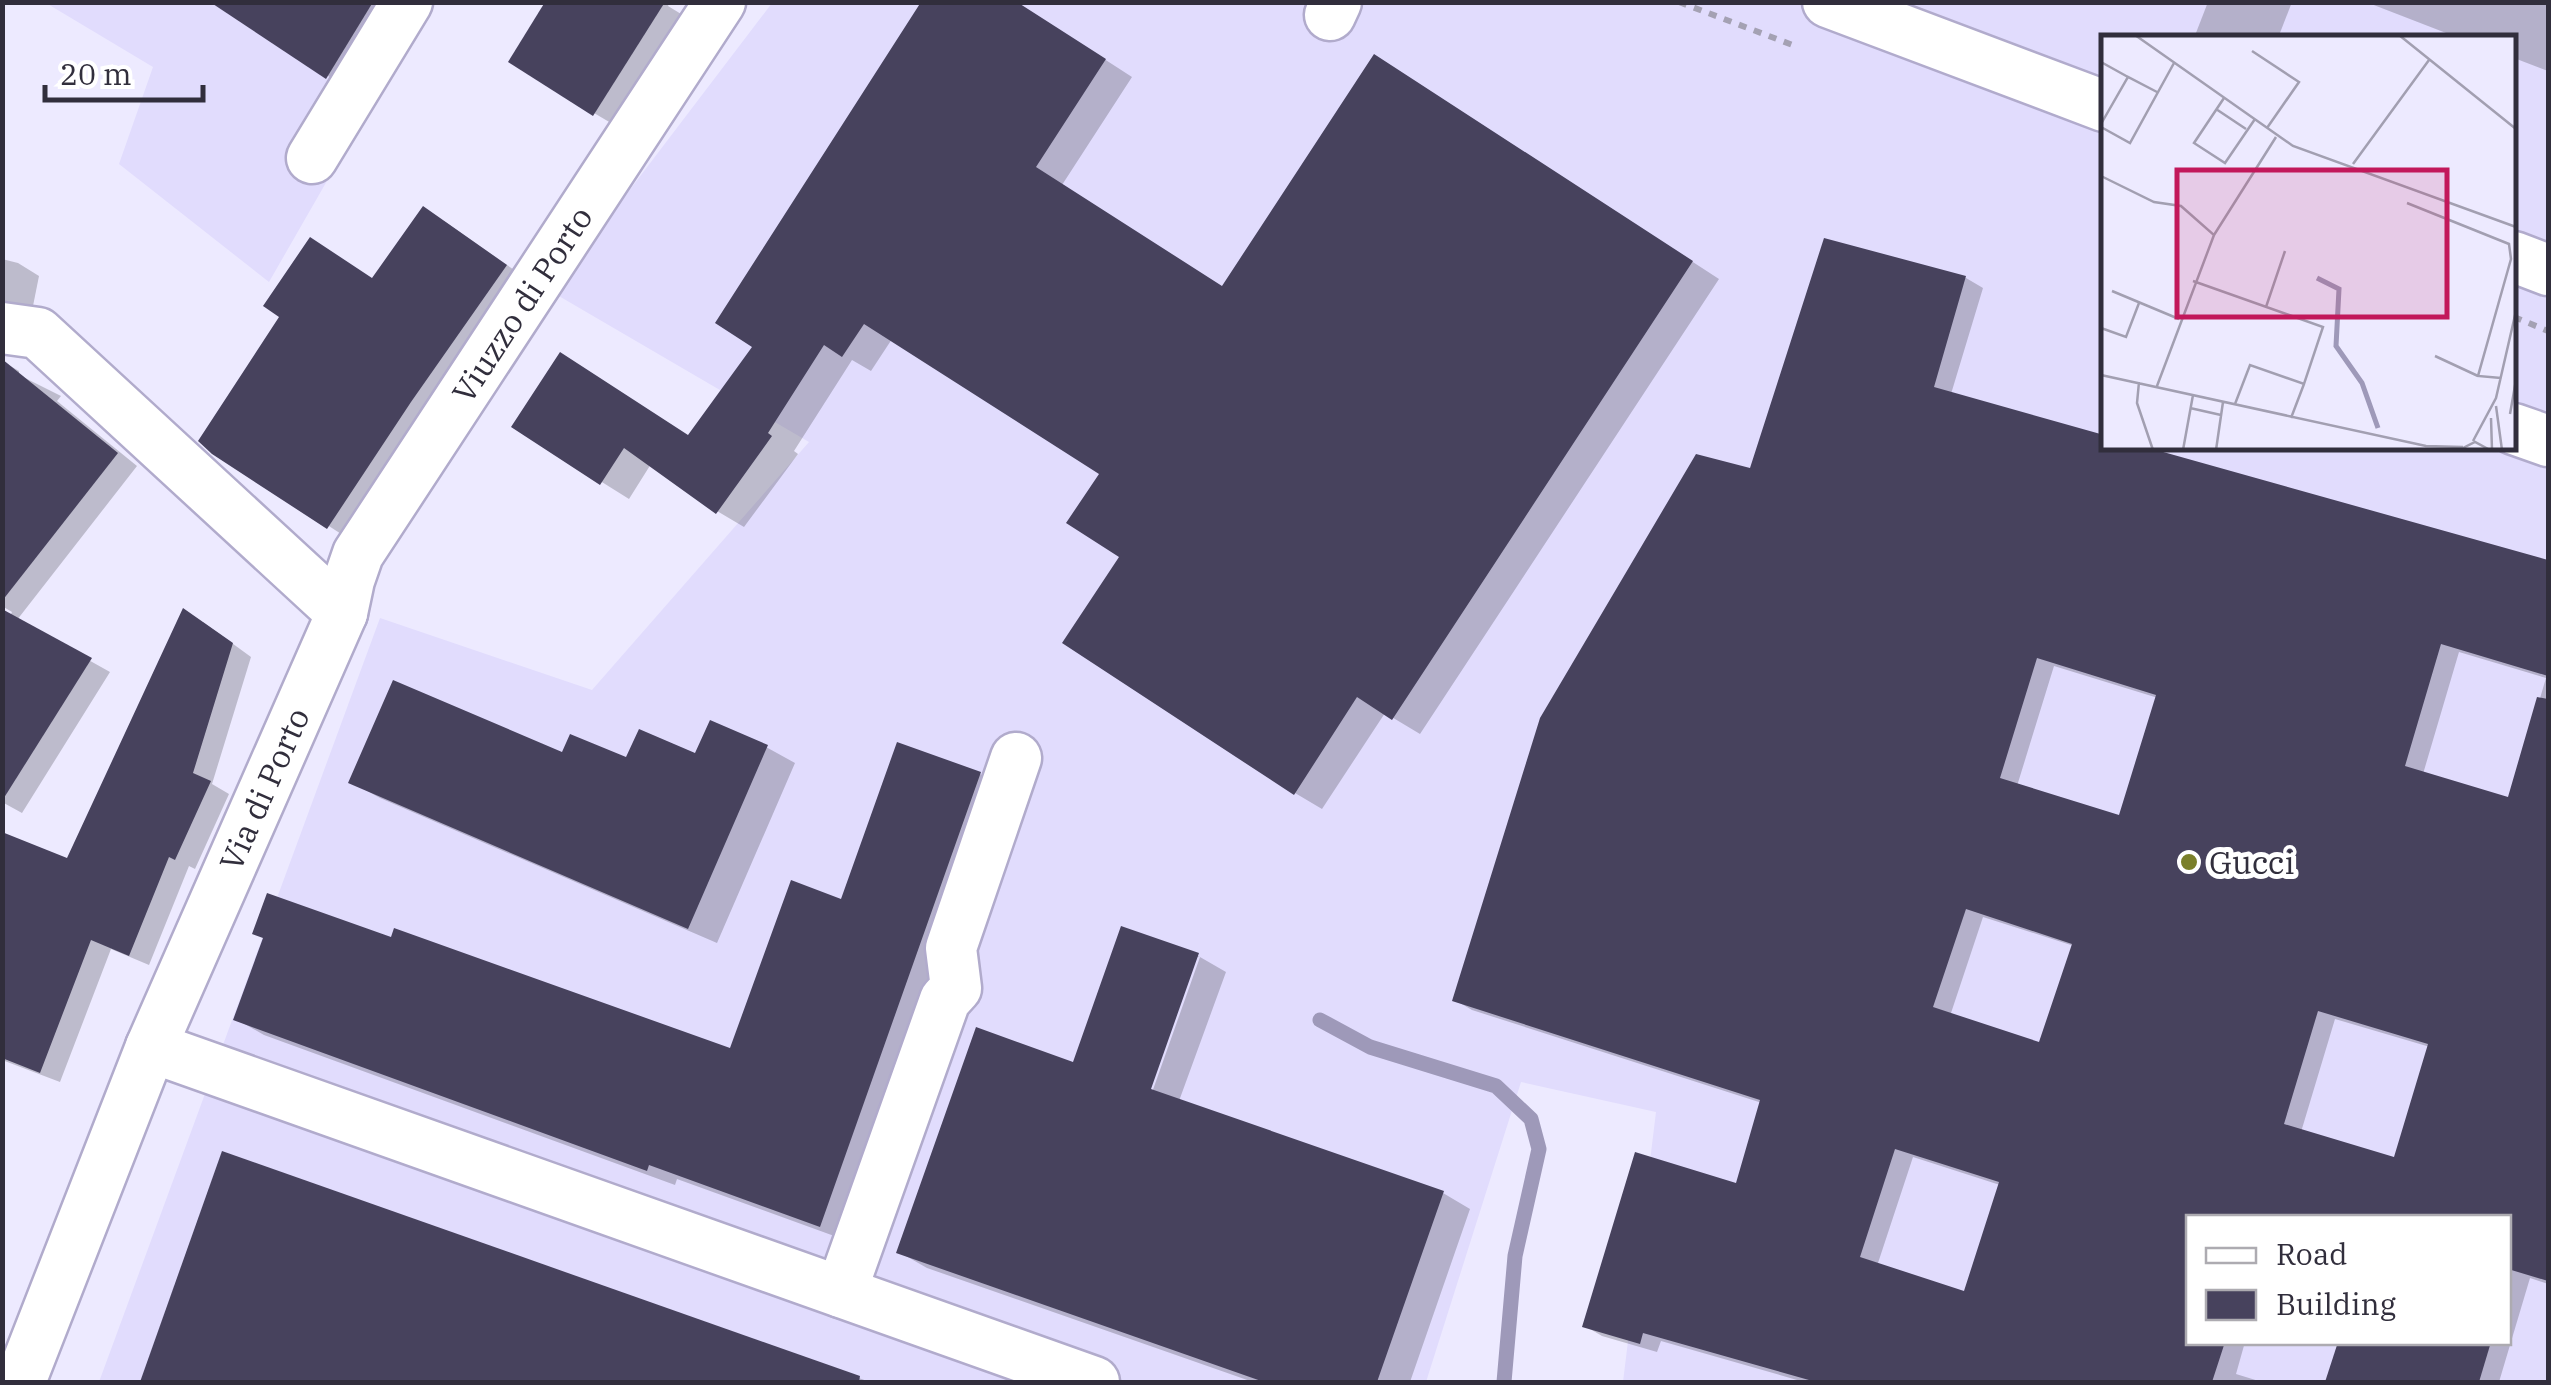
<svg xmlns="http://www.w3.org/2000/svg" width="2551" height="1385" font-family="'IBM Plex Serif',serif">
<style>
.built{fill:#e1dcfd;fill-rule:evenodd}
.shadow{fill:#0003;fill-rule:evenodd}
.lines{fill:none;stroke-linecap:round;stroke-linejoin:round}
.stream{stroke:#9e99b9;stroke-width:15}
.building{fill:#47425d;fill-rule:evenodd}
.minor-casing{stroke:#b1abcc;stroke-width:55}
.path{stroke:#a4a1b3;stroke-width:6;stroke-dasharray:8 8;stroke-linecap:butt}
.minor{stroke:#fff;stroke-width:50}
.poi-dot{fill:#7a7f2a;stroke:#fff;stroke-width:4}
.labels{text-anchor:middle;dominant-baseline:central;stroke-width:10;stroke-linejoin:round;paint-order:stroke}
.street-label{font-size:32px;fill:#312e3c;stroke:#fff}
.poi-label{font-size:32px;fill:#312e3c;stroke:#fff;text-anchor:start}
.inset-river{fill:none;stroke:#9e99b9;stroke-width:5}
.inset-road{fill:none;stroke:#a29fb1;stroke-width:2.5}
.view{fill:#c2185b;fill-opacity:0.15;stroke:#c2185b;stroke-width:5}
.inset-edge{fill:none;stroke:#312e3c;stroke-width:5}
</style>
<rect width="100%" height="100%" fill="#edeaff"/>
<g class="built">
<path d="M 46,3 L 429,3 L 269,282 L 119,164 L 153,67 Z"/>
<path d="M 772,3 L 2548,3 L 2548,1382 L 1623,1382 L 1656,1112 L 1521,1082 L 1426,1382 L 99,1382 L 380,618 L 592,690 L 809,442 L 552,292 ZM 2104,38 L 2514,38 L 2514,448 L 2104,448 ZM 2188,1218 L 2508,1218 L 2508,1342 L 2188,1342 Z"/>
</g>
<g class="shadow">
<path d="M 214,2 L 411,2 L 356,94 Z"/>
<path d="M 548,2 L 670,2 L 668,6 L 686,17 L 616,126 L 594,113 Z"/>
<path d="M 1016,2 L 1132,77 L 1062,185 L 1224,288 L 1402,73 L 1719,279 L 1420,734 L 1385,713 L 1322,809 L 1295,793 L 1122,556 L 1102,473 L 892,339 L 871,371 L 852,360 L 794,451 L 798,454 L 744,527 L 717,511 L 651,464 L 629,499 L 514,427 L 690,437 Z"/>
<path d="M 2208,2 L 2292,2 L 2278,38 L 2194,38 Z"/>
<path d="M 2366,2 L 2548,2 L 2548,71 L 2514,58 L 2514,38 L 2459,38 Z"/>
<path d="M 444,221 L 527,279 L 349,539 L 214,452 L 373,280 Z"/>
<path d="M 1826,241 L 1966,278 L 1983,288 L 1951,394 L 2104,448 L 2140,448 L 2548,563 L 2548,1284 L 2530,1278 L 2499,1382 L 2328,1382 L 2341,1342 L 2508,1342 L 2508,1218 L 2188,1218 L 2188,1342 L 2245,1342 L 2236,1374 L 2262,1382 L 1804,1382 L 1661,1341 L 1657,1352 L 1602,1336 L 1585,1326 L 1737,1186 L 1762,1103 L 1472,1010 L 1455,1000 L 1752,471 ZM 2459,652 L 2546,678 L 2510,800 L 2423,774 ZM 2054,666 L 2158,698 L 2121,818 L 2017,786 ZM 1983,917 L 2074,946 L 2041,1045 L 1950,1016 ZM 2335,1019 L 2430,1047 L 2395,1160 L 2301,1132 ZM 1913,1157 L 2000,1185 L 1966,1294 L 1877,1266 Z"/>
<path d="M 2,259 L 18,263 L 39,276 L 32,311 L 2,320 Z"/>
<path d="M 2,361 L 19,371 L 19,375 L 61,396 L 57,401 L 137,466 L 17,620 L 110,672 L 22,813 L 2,802 L 2,612 L 10,616 L 12,612 L 2,606 Z"/>
<path d="M 203,622 L 251,657 L 212,784 L 229,794 L 195,869 L 189,866 L 149,965 L 111,949 L 60,1082 L 2,1060 L 2,895 L 68,861 Z"/>
<path d="M 766,747 L 795,763 L 717,943 L 380,798 L 351,782 L 563,756 L 627,761 L 697,756 Z"/>
<path d="M 980,774 L 1007,790 L 848,1241 L 677,1179 L 675,1185 L 264,1035 L 236,1019 L 732,1052 L 843,902 Z"/>
<path d="M 1123,930 L 1200,957 L 1195,957 L 1144,1100 L 1149,1101 L 1200,957 L 1226,972 L 1179,1101 L 1443,1193 L 1470,1209 L 1410,1382 L 1253,1382 L 927,1268 L 899,1252 L 1075,1065 Z"/>
<path d="M 223,1154 L 870,1382 L 142,1382 Z"/>
</g>
<g class="lines">
<path class="stream" d="M 1320,1020 L 1370,1047 L 1496,1086 L 1531,1119 L 1539,1149 L 1515,1256 L 1504,1382"/>
</g>
<g class="building">
<path d="M 210,2 L 373,2 L 326,79 Z"/>
<path d="M 545,2 L 665,2 L 593,116 L 508,62 Z"/>
<path d="M 921,2 L 1017,2 L 1106,59 L 1036,167 L 1222,286 L 1374,54 L 1693,261 L 1392,720 L 1357,697 L 1294,795 L 1062,643 L 1119,557 L 1066,523 L 1099,474 L 864,324 L 842,357 L 824,345 L 768,433 L 772,436 L 716,514 L 624,448 L 600,485 L 511,427 L 560,352 L 688,435 L 752,347 L 715,323 Z"/>
<path d="M 423,206 L 507,265 L 411,402 L 327,529 L 212,454 L 198,441 L 279,317 L 263,306 L 310,237 L 372,278 Z"/>
<path d="M 1824,238 L 1966,276 L 1934,387 L 2104,435 L 2104,448 L 2149,448 L 2548,560 L 2548,676 L 2441,644 L 2405,766 L 2508,797 L 2537,697 L 2548,699 L 2548,1281 L 2508,1269 L 2508,1218 L 2188,1218 L 2188,1342 L 2225,1342 L 2212,1382 L 1816,1382 L 1643,1333 L 1640,1344 L 1582,1327 L 1635,1152 L 1736,1183 L 1760,1100 L 1452,1001 L 1540,718 L 1696,454 L 1750,468 ZM 2037,658 L 2156,695 L 2119,815 L 2000,778 ZM 1966,909 L 2072,944 L 2039,1042 L 1933,1007 ZM 2318,1011 L 2428,1044 L 2394,1157 L 2284,1124 ZM 1895,1149 L 1999,1182 L 1964,1291 L 1860,1257 Z"/>
<path d="M 2,359 L 118,453 L 2,601 Z"/>
<path d="M 183,608 L 233,643 L 193,773 L 211,781 L 175,860 L 169,857 L 129,956 L 91,940 L 40,1073 L 2,1058 L 2,832 L 67,858 Z"/>
<path d="M 2,609 L 92,658 L 2,801 Z"/>
<path d="M 393,680 L 562,752 L 570,734 L 626,757 L 639,729 L 695,753 L 710,720 L 768,745 L 688,929 L 348,783 Z"/>
<path d="M 897,742 L 981,772 L 820,1227 L 649,1165 L 647,1171 L 233,1020 L 263,938 L 252,934 L 267,893 L 391,937 L 394,928 L 730,1048 L 791,880 L 841,899 Z"/>
<path d="M 1121,926 L 1199,953 L 1151,1089 L 1444,1191 L 1377,1382 L 1264,1382 L 896,1253 L 976,1027 L 1073,1062 Z"/>
<path d="M 222,1151 L 860,1376 L 859,1382 L 140,1382 Z"/>
<path d="M 2338,1342 L 2491,1342 L 2479,1382 L 2325,1382 Z"/>
</g>
<g class="lines">
<defs>
<g id="minor">
<path d="M 1828,2 L 2104,106"/>
<path d="M 1330,15 L 1336,2"/>
<path d="M 312,158 L 407,2"/>
<path d="M 2514,257 L 2548,270"/>
<path d="M 2,328 L 38,333 L 342,613 L 151,1047 L 20,1382"/>
<path d="M 2514,429 L 2548,441"/>
<path id="s1" d="M 342,613 L 349,580 L 358,554 L 720,2"/>
<path d="M 151,1047 L 1094,1382"/>
<path d="M 841,1292 L 945,1000 L 956,988 L 951,948 L 1016,758"/>
</g>
</defs>
<use href="#minor" class="minor-casing"/>
<g class="path">
<path d="M 1679,2 L 1798,47"/>
<path d="M 2514,317 L 2548,331"/>
</g>
<use href="#minor" class="minor"/>
</g>
<circle class="poi-dot" cx="2189" cy="862" r="10"/>
<g class="labels">
<g class="street-label">
<text stroke="none"><textPath href="#s1" startOffset="360">Viuzzo di Porto</textPath></text>
<text transform="translate(264 789) rotate(-66)">Via di Porto</text>
</g>
<g class="poi-label">
<text x="2209" y="862">Gucci</text>
</g>
</g>
<g transform="translate(2101 35)">
<rect width="415" height="415" fill="#edeaff"/>
<path class="inset-river" d="M 216,243 L 238,254 L 235,311 L 261,348 L 277,393"/>
<path class="inset-road" d="M 34,0 L 192,111 L 415,192M 298,0 L 415,94M 151,16 L 198,47 L 166,93M 0,27 L 27,42M 123,63 L 93,108 L 124,128 L 154,84M 115,74 L 145,94M 0,89 L 27,42 L 56,57M 0,92 L 29,108 L 73,28M 252,129 L 328,25M 0,141 L 53,167 L 80,171 L 113,200 L 56,351M 306,168 L 408,209 L 410,224 L 377,341 L 400,343M 113,200 L 175,102M 92,246 L 222,292 L 203,349 L 149,330 L 134,369M 11,256 L 78,284M 165,272 L 184,216M 0,293 L 25,302 L 38,268M 334,321 L 377,341M 0,340 L 325,411 L 362,412M 38,347 L 36,368 L 52,415M 395,371 L 401,415M 89,373 L 120,380M 409,379 L 415,345M 190,383 L 203,349M 390,383 L 391,415M 372,406 L 395,363 L 415,276M 360,414 L 374,407 L 389,415M 82,415 L 92,360M 115,415 L 122,367"/>
<path class="view" d="M 76,135 L 346,135 L 346,282 L 76,282 Z"/>
<rect width="415" height="415" class="inset-edge"/>
</g>
<rect width="2551" height="1385" fill="none" stroke="#312e3c" stroke-width="10"/>
<rect x="2186" y="1215" width="325" height="130" fill="#ffffff" stroke="#adabb1" stroke-width="2.5"/>
<rect x="2206" y="1248" width="50" height="15" fill="#ffffff" stroke="#adabb1" stroke-width="2.5"/>
<text x="2276" y="1265" font-size="30" fill="#312e3c">Road</text>
<rect x="2206" y="1290" width="50" height="30" fill="#47425d" stroke="#adabb1" stroke-width="2.5"/>
<text x="2276" y="1315" font-size="30" fill="#312e3c">Building</text>
<path d="M45 85v15h158v-15" fill="none" stroke="#312e3c" stroke-width="5"/>
<text x="60" y="85" font-size="30" fill="#312e3c" stroke="#ffffff" stroke-width="8" paint-order="stroke">20 m</text>
</svg>
